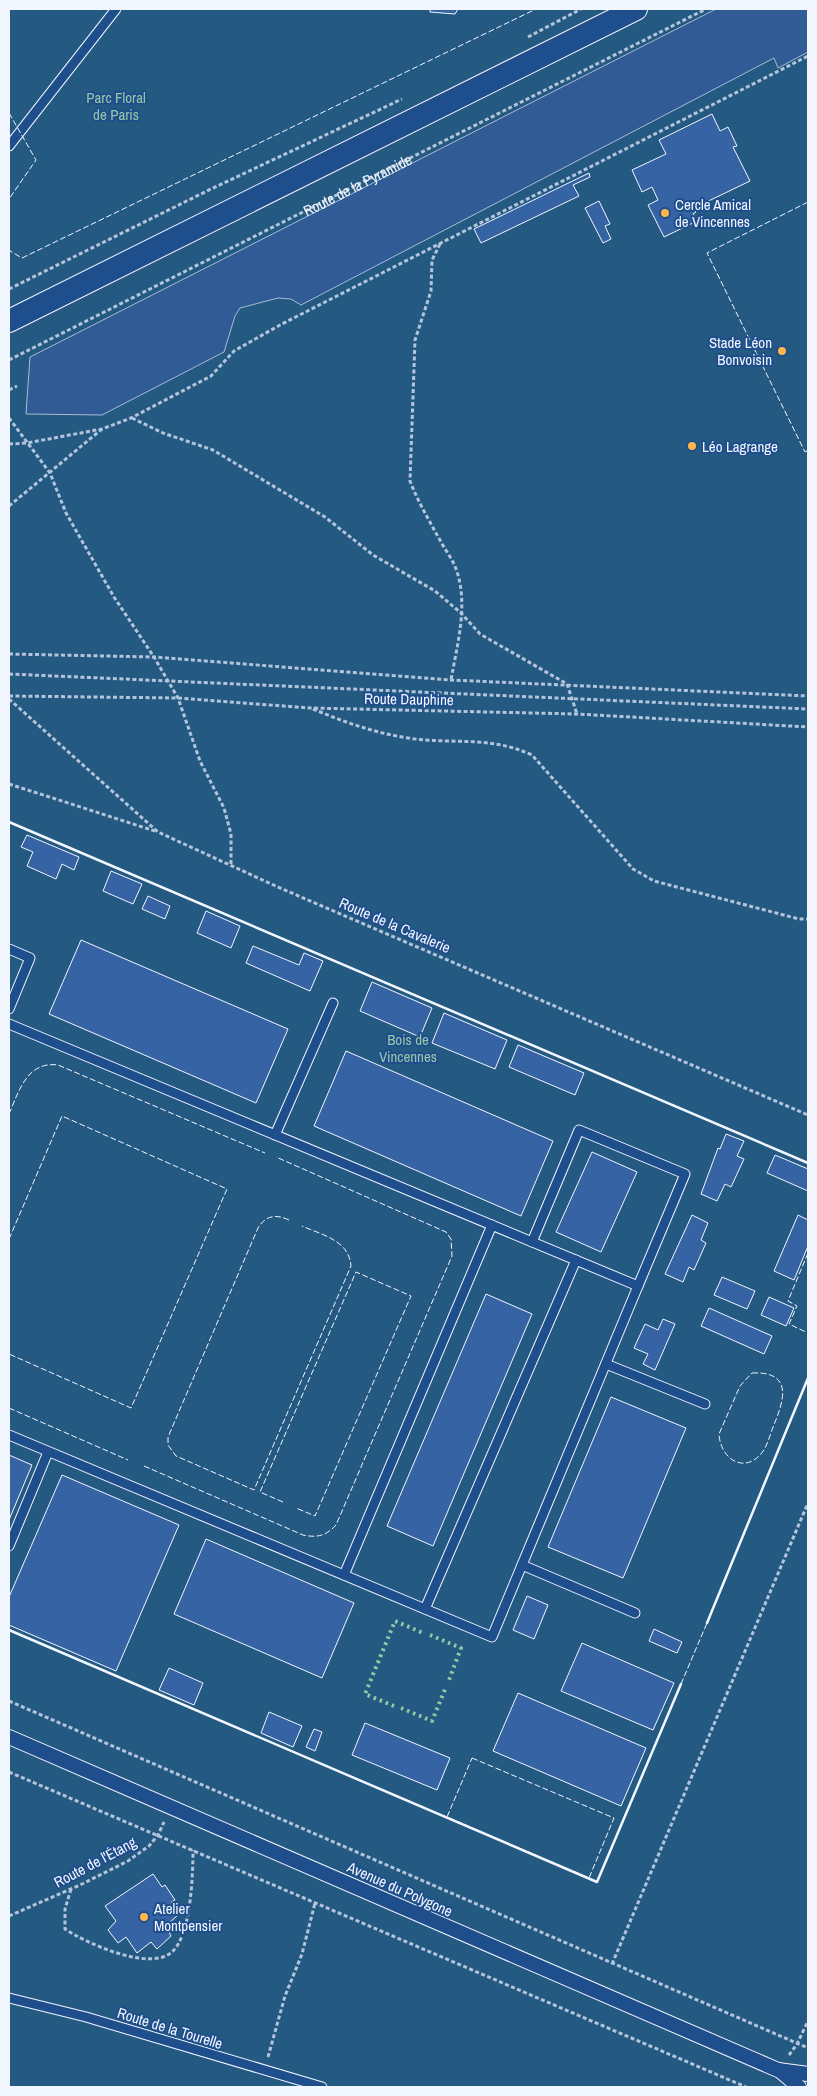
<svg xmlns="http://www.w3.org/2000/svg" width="817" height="2096" font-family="'Archivo Narrow',sans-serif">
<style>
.green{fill:#245a82;stroke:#a8bbd7}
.parking{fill:#305b95;stroke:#a8bbd7}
.building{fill:#3563a3;stroke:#f2f6ff}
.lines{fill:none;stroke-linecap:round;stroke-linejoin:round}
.service-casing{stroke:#f2f6ff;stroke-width:11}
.pedestrian-casing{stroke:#f2f6ff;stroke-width:16}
.tertiary-casing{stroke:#f2f6ff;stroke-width:24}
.path{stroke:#b3c4dc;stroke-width:3;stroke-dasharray:4 2.5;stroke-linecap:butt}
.service{stroke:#1f4e8c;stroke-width:9}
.pedestrian{stroke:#1f4e8c;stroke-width:14}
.tertiary{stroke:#1f4e8c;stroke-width:22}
.hedge{stroke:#97c8a6;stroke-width:4;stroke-dasharray:2.5 4;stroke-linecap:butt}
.fence{stroke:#f2f6ff;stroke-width:1;stroke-dasharray:6 2.5;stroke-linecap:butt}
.wall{stroke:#f2f6ff;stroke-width:2.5}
.poi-dot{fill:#ffb74d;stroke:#1f4e8c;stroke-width:2}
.labels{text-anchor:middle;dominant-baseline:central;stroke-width:4;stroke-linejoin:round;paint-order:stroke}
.park-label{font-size:15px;fill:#97c8a6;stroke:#1f4e8c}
.street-label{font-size:15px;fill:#f2f6ff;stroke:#1f4e8c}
.poi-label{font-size:15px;fill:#f2f6ff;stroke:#1f4e8c;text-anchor:start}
</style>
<rect width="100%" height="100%" fill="#1f4e8c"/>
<rect class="green" x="9" y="9" width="799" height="2078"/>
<path class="parking" d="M 716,9 L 808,9 L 808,52 L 778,68 L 774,58 L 301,305 L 291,299 L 278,298 L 240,308 L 235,316 L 224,352 L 102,415 L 26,414 L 30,357 Z"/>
<g class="building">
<path d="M 430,9 L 458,9 L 455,14 L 430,12 Z"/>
<path d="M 712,114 L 720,131 L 728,127 L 737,146 L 733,147 L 750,181 L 694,208 L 696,212 L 693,214 L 697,221 L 664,237 L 648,205 L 658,200 L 652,187 L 642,192 L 632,170 L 666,154 L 659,140 Z"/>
<path d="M 589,173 L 590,177 L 573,185 L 579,196 L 481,243 L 474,229 Z"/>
<path d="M 599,201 L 610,224 L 605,226 L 611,239 L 603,243 L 585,208 Z"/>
<path d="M 27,835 L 79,857 L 74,870 L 62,864 L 56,879 L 27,866 L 33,852 L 21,847 Z"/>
<path d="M 111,871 L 142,884 L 133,904 L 103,891 Z"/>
<path d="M 148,896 L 170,906 L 165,919 L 142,909 Z"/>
<path d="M 206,911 L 240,926 L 231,948 L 197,933 Z"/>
<path d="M 81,940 L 288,1029 L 256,1103 L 49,1014 Z"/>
<path d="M 253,946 L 299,965 L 304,953 L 323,961 L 310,991 L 246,963 Z"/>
<path d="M 372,982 L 432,1008 L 420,1037 L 360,1011 Z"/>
<path d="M 444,1013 L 507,1040 L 495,1069 L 432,1043 Z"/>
<path d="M 518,1045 L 584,1073 L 575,1095 L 509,1067 Z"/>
<path d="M 346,1051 L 553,1141 L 521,1216 L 314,1126 Z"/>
<path d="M 726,1134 L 744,1141 L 737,1156 L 744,1159 L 731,1187 L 725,1184 L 717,1201 L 701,1194 L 718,1148 L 720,1149 Z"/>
<path d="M 592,1152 L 637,1172 L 601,1252 L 556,1232 Z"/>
<path d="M 775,1155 L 808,1169 L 808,1191 L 767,1173 Z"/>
<path d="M 692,1215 L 708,1223 L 701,1240 L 706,1243 L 694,1270 L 689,1267 L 683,1282 L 665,1274 Z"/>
<path d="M 798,1215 L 808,1220 L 808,1246 L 794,1280 L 774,1271 Z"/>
<path d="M 722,1277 L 755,1291 L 747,1309 L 714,1295 Z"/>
<path d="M 486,1294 L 532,1314 L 433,1546 L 387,1526 Z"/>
<path d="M 769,1297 L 794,1308 L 786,1326 L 761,1315 Z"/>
<path d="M 709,1308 L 772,1336 L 764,1354 L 701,1326 Z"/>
<path d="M 663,1319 L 675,1324 L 655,1370 L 643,1364 L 648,1354 L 634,1348 L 645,1324 L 658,1330 Z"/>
<path d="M 611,1397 L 686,1428 L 623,1578 L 548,1547 Z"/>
<path d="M 9,1455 L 32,1465 L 9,1520 Z"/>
<path d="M 62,1475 L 179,1525 L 116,1671 L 9,1625 L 9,1597 Z"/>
<path d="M 206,1539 L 354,1603 L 322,1678 L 174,1614 Z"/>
<path d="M 527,1596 L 548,1605 L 534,1639 L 513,1630 Z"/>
<path d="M 654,1629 L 682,1642 L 677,1653 L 649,1641 Z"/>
<path d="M 582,1643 L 674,1683 L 653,1730 L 561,1691 Z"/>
<path d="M 169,1668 L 203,1683 L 194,1705 L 159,1690 Z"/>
<path d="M 518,1693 L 646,1748 L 621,1806 L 493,1751 Z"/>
<path d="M 269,1712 L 302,1726 L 293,1747 L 261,1733 Z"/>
<path d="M 365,1723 L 450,1758 L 437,1790 L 352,1755 Z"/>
<path d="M 314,1729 L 322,1732 L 315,1751 L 306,1747 Z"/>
<path d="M 153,1874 L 162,1887 L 165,1885 L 175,1900 L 171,1902 L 180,1913 L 166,1926 L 171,1936 L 157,1949 L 151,1942 L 137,1953 L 126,1937 L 118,1943 L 108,1930 L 116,1921 L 105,1906 Z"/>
</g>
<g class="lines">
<defs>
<g id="service">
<path d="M 9,146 L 116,9"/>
<path d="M 9,949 L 30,958 L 9,1009"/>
<path d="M 9,1024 L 638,1286 L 492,1637 L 9,1435"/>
<path d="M 275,1135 L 333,1003"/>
<path d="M 532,1242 L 579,1130 L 685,1174 L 638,1286"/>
<path d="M 606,1364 L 705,1404"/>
<path d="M 9,1546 L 48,1452"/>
<path d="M 522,1565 L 635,1613"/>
<path d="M 344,1575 L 492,1225"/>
<path d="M 425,1609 L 576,1260"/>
<path d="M 9,1998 L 86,2017 L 322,2087"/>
</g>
<g id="pedestrian">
<path d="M 9,1737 L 778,2070 L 808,2074"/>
<path d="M 779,2070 L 799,2087"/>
</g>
<path id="tertiary" d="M 9,321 L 636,9"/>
</defs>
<use href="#service" class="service-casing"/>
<use href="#pedestrian" class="pedestrian-casing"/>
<use href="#tertiary" class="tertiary-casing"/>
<g class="path">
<path d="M 528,37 L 581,9"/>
<path d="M 440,244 L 432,260 L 431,291 L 415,340 L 410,481 C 418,502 430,522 441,542 C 446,551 453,560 456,569 C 469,604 457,645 451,680"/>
<path d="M 9,289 L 211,189 L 402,99"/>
<path id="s1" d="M 9,360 L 706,9"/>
<path d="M 9,390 L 17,386"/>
<path d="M 9,418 L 50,473 L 66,513 L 114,597 L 154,657 L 178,698 L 200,761 L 224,808 L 231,834 L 231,865"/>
<path d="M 132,418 L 163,433 L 213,450 L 325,517 L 373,555 L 435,591 L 461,613 L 480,634 L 567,684 L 577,714"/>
<path d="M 9,444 L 27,443 L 102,429 L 131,418 L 211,376 L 234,351 L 280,325 L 808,56"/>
<path d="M 9,506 L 102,429"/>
<path d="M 9,654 L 154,657 L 451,680 L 808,696"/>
<path d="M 9,674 L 808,709"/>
<path d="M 9,696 L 178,698 L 310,708 L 577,714 L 808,727"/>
<path d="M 9,699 L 158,832 L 280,888 L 808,1115"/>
<path d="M 313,709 C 344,722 375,733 408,738 C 454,745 488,735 532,755 L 633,869 L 654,881 L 799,919 L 808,919"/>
<path d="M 9,784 L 155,831"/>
<path d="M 9,1701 L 808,2048"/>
<path d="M 9,1772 L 746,2087"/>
<path d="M 71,1889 L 65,1909 L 65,1929 C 86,1943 151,1973 173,1951 C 191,1933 193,1875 193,1850"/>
<path d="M 9,1916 L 80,1885 L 128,1861 L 149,1846 L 158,1835 L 164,1822"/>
<path d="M 612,1964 L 808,1503"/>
<path d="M 789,2055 L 797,2044 L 808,2021"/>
<path d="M 268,2057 L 285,1996 L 302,1954 L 315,1903"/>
</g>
<use href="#service" class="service"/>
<use href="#pedestrian" class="pedestrian"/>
<use href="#tertiary" class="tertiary"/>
<g class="hedge">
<path d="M 430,1635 L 461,1648 L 449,1680"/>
<path d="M 394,1706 L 365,1694 L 395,1621 L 423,1633"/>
<path d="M 401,1708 L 432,1721 L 446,1687"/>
</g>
<g class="fence">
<path d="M 9,113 L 36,160 L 9,199"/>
<path d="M 808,202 L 707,253 L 805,452 L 808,450"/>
<path d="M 9,248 L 10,251 L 22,258 L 536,9"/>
<path d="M 9,1114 C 19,1091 27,1061 58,1065 L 265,1153"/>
<path d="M 289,1220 C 276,1214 266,1215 258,1228 L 168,1437 L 168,1445 L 176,1456 L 254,1490 L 351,1266 C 349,1240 322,1235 302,1226"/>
<path d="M 9,1239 L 62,1116 L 227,1189 L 131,1408 L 9,1354"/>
<path d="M 808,1253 L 788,1301 L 797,1306 L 789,1324 L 808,1333"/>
<path d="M 752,1373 C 794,1371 784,1401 773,1427 C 770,1435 767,1448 760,1455 C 742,1474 720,1457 719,1434 L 740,1386 Z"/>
<path d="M 9,1408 L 128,1460"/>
<path d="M 144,1466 L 303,1535 C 317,1538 326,1536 336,1525 L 452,1256 L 451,1239 L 446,1232 L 276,1157"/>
<path d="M 283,1502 L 260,1492 L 356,1272 L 411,1296 L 315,1516 L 296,1508"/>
<path d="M 681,1684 L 707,1623"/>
<path d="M 472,1758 L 614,1818 L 589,1878 L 447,1817 Z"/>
</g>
<g class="wall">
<path d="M 9,822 L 808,1163"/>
<path d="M 707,1623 L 808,1378"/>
<path d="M 9,1630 L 597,1882 L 681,1684"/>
</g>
</g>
<g class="poi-dot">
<circle cx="665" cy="213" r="5"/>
<circle cx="782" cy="351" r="5"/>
<circle cx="692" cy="446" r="5"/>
<circle cx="144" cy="1917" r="5"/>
</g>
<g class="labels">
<g class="park-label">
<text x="116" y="97">Parc Floral<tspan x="116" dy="17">de Paris</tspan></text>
<text x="408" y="1039">Bois de<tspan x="408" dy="17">Vincennes</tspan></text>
</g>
<g class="street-label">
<text stroke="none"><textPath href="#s1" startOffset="390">Route de la Pyramide</textPath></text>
<text transform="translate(409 699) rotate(1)">Route Dauphine</text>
<text transform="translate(395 925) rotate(23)">Route de la Cavalerie</text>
<text transform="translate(95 1862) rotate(-28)">Route de l'Étang</text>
<text transform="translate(400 1889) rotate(24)">Avenue du Polygone</text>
<text transform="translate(170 2028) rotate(17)">Route de la Tourelle</text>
</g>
<g class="poi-label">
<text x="675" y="204">Cercle Amical<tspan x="675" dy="17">de Vincennes</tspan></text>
<text x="772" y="342" text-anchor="end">Stade Léon<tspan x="772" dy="17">Bonvoisin</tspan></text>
<text x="702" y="446">Léo Lagrange</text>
<text x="154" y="1908">Atelier<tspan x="154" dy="17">Montpensier</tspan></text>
</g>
</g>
<rect width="817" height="2096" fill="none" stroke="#f2f6ff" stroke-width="20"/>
</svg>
